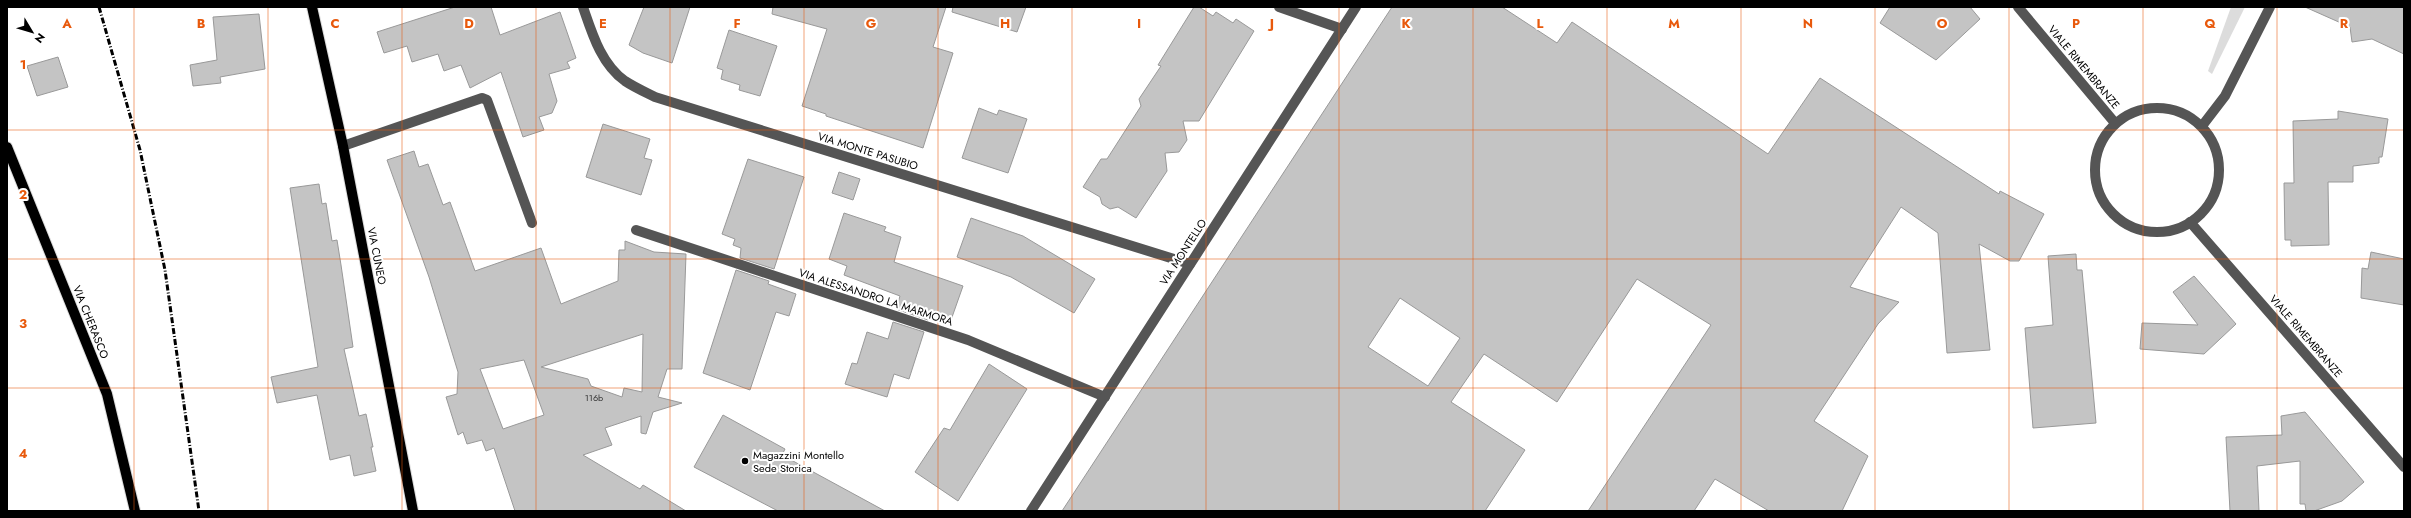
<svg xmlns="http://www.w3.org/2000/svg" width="2411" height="518" font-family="Jost,sans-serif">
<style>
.green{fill:#dcdcdc}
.building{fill:#c4c4c4;stroke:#999;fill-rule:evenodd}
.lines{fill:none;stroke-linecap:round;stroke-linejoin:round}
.major-casing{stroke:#dbdbdb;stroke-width:12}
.minor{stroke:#555;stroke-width:10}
.major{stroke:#000;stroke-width:10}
.rail{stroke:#000;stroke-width:3;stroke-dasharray:6 2 1 2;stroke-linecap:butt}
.grid{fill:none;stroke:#e8590c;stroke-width:1;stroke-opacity:0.55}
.poi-dot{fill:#000;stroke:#fff;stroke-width:1.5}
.labels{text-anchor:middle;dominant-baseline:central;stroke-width:4;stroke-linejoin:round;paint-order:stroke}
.number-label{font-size:9px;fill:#313131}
.street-label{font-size:11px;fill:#000;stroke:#fff}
.poi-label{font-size:11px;fill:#000;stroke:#fff;text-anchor:start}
.grid-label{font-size:13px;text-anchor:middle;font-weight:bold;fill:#e8590c;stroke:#fff;stroke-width:4;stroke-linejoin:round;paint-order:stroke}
</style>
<rect width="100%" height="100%" fill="#fff"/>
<path class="green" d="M 2231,7 L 2245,7 L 2212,74 L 2208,71 Z"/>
<g class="building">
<path d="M 455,7 L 491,7 L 500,35 L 560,12 L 576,58 L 567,62 L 570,68 L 549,74 L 557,101 L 552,113 L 539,117 L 544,130 L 523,137 L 501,72 L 470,88 L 461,65 L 444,71 L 438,54 L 412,62 L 407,46 L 384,53 L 377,32 Z"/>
<path d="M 644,7 L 690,7 L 672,63 L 643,53 L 629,45 Z"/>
<path d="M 773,7 L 946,7 L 933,47 L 953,53 L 923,148 L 826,116 L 826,114 L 802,106 L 827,29 L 772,14 Z"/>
<path d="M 953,7 L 1026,7 L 1017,32 L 952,12 Z"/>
<path d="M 1194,7 L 1199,7 L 1213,16 L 1216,12 L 1233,23 L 1236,19 L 1254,31 L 1199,121 L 1183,121 L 1187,140 L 1179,152 L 1165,153 L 1167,171 L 1136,218 L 1118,207 L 1110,209 L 1102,204 L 1100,197 L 1083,187 L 1101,159 L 1107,159 L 1141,106 L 1139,99 L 1161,66 L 1158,65 Z"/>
<path d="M 1392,7 L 1502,7 L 1557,43 L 1572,22 L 1768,154 L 1820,78 L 1999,194 L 2000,191 L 2044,214 L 2019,261 L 2010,261 L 1979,244 L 1990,350 L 1947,353 L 1938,233 L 1901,207 L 1850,287 L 1899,302 L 1878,324 L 1814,421 L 1868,456 L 1842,511 L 1769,511 L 1715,479 L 1694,511 L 1588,511 L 1711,325 L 1637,279 L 1557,402 L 1484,354 L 1451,402 L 1525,450 L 1485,511 L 1062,511 ZM 1400,298 L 1460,338 L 1428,386 L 1368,347 Z"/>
<path d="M 1890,7 L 1970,7 L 1980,19 L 1936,60 L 1880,23 Z"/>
<path d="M 2305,7 L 2404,7 L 2404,54 L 2372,39 L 2352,42 L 2350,27 Z"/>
<path d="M 259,14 L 265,69 L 220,77 L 221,83 L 193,86 L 190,65 L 217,60 L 213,17 Z"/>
<path d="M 729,30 L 777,46 L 760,96 L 739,90 L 740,85 L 721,79 L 723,70 L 717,68 Z"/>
<path d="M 58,57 L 68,87 L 37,96 L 27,66 Z"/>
<path d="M 979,108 L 997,115 L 999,110 L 1027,119 L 1008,173 L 962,158 Z"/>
<path d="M 2338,111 L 2388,119 L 2382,157 L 2379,157 L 2379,163 L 2353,166 L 2353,182 L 2328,182 L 2329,245 L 2291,246 L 2291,240 L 2285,240 L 2284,183 L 2294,183 L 2293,121 L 2338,119 Z"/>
<path d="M 603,124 L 650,139 L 644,158 L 652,160 L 641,195 L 586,177 Z"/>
<path d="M 414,151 L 419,167 L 428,164 L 443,205 L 450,202 L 475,271 L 541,248 L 561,304 L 618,281 L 619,250 L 625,250 L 625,241 L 654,252 L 686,254 L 682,369 L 667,369 L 658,397 L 682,403 L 653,412 L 646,434 L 641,433 L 641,416 L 605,428 L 612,445 L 583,455 L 640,489 L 643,485 L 686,511 L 515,511 L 494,448 L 486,451 L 482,440 L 467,444 L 463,432 L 458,435 L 446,397 L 457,394 L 458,372 L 429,277 L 387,160 ZM 643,334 L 642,392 L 624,388 L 622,397 L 591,386 L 588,379 L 541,367 ZM 524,360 L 544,415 L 503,429 L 480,369 Z"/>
<path d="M 748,159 L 804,177 L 774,269 L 740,258 L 741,248 L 733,245 L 735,239 L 722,234 Z"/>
<path d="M 839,172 L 860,179 L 853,200 L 832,193 Z"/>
<path d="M 319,184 L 322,204 L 326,203 L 332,241 L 337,240 L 341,265 L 353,347 L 344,349 L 359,416 L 366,414 L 373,447 L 371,447 L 376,471 L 354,476 L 350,455 L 330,460 L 317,395 L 277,403 L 271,377 L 318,367 L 290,188 Z"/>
<path d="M 844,213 L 886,227 L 884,231 L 901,237 L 894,262 L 963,286 L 951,320 L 930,312 L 928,320 L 896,309 L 900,296 L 844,275 L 847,266 L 829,259 Z"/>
<path d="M 971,218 L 1023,236 L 1095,279 L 1074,313 L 1011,277 L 957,257 Z"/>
<path d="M 2371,252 L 2404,259 L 2404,305 L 2361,298 L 2362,268 L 2368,269 Z"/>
<path d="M 2076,254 L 2077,270 L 2082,270 L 2096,423 L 2033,428 L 2025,328 L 2053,325 L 2048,256 Z"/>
<path d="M 736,270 L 769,281 L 768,284 L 796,294 L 789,316 L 776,312 L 750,390 L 703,373 Z"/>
<path d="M 2194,276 L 2236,324 L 2204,354 L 2140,349 L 2142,323 L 2198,325 L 2173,292 Z"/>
<path d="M 893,322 L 924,332 L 909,379 L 894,374 L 887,397 L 845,384 L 852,363 L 857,364 L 867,332 L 888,339 Z"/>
<path d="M 989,364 L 1027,389 L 958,501 L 915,472 L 944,428 L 950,430 Z"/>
<path d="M 2305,412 L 2364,482 L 2342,501 L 2314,511 L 2306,511 L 2305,504 L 2300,504 L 2300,461 L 2257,466 L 2259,511 L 2230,511 L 2226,437 L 2282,435 L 2281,416 Z"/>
<path d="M 723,415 L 785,449 L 782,455 L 885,511 L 778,511 L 694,467 Z"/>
</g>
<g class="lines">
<defs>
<g id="major">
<path d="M 312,7 L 343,146 L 413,511"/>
<path d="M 7,147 L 107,394 L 135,511"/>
</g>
</defs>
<use href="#major" class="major-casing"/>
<g class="minor">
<path d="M 583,7 C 592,33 601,64 625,81 C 634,87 645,92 655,97 L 1190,264"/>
<path d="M 1279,7 L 1342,29"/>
<path d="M 2018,7 L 2115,123"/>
<circle cx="2157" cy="170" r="62"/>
<path d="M 2202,126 L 2225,96 L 2270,7"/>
<path d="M 343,146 L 482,98 L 487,100 L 532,223"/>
<path d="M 2190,222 L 2404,467"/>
<path d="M 636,230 L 968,340 L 1105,397"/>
<path d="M 1031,511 L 1356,7"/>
</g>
<use href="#major" class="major"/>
<path class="rail" d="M 99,7 L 140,150 L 165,270 L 199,511"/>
</g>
<path class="grid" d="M 134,7 L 134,511M 268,7 L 268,511M 402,7 L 402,511M 536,7 L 536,511M 670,7 L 670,511M 804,7 L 804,511M 938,7 L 938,511M 1072,7 L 1072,511M 1206,7 L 1206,511M 1339,7 L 1339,511M 1473,7 L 1473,511M 1607,7 L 1607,511M 1741,7 L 1741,511M 1875,7 L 1875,511M 2009,7 L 2009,511M 2143,7 L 2143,511M 2277,7 L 2277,511M 7,130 L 2404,130M 7,259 L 2404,259M 7,388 L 2404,388"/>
<circle class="poi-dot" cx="745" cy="461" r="4"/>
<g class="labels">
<g class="number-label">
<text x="594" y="397">116b</text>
</g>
<g class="street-label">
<text transform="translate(2084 67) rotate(50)">VIALE RIMEMBRANZE</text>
<text transform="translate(868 151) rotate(17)">VIA MONTE PASUBIO</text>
<text transform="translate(1183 252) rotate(-57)">VIA MONTELLO</text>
<text transform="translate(377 256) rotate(79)">VIA CUNEO</text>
<text transform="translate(876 297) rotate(18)">VIA ALESSANDRO LA MARMORA</text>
<text transform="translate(91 322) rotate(68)">VIA CHERASCO</text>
<text transform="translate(2306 336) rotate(49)">VIALE RIMEMBRANZE</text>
</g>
<g class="poi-label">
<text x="753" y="455">Magazzini Montello<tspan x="753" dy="13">Sede Storica</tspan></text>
</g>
</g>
<g class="grid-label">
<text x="67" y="28">A</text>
<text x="201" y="28">B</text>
<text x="335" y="28">C</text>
<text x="469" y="28">D</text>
<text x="603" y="28">E</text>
<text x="737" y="28">F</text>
<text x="871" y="28">G</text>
<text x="1005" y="28">H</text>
<text x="1139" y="28">I</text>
<text x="1272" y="28">J</text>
<text x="1406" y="28">K</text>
<text x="1540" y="28">L</text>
<text x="1674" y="28">M</text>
<text x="1808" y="28">N</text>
<text x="1942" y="28">O</text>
<text x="2076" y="28">P</text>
<text x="2210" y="28">Q</text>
<text x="2344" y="28">R</text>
<text x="23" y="69">1</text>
<text x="23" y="199">2</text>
<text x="23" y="328">3</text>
<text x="23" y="458">4</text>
</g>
<rect width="2411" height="518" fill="none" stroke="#000000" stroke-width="16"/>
<g transform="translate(32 32) rotate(128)" stroke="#ffffff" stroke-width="3" paint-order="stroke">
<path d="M0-3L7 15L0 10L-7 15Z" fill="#000000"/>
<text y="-6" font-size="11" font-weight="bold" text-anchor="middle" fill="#000000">N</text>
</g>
</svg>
